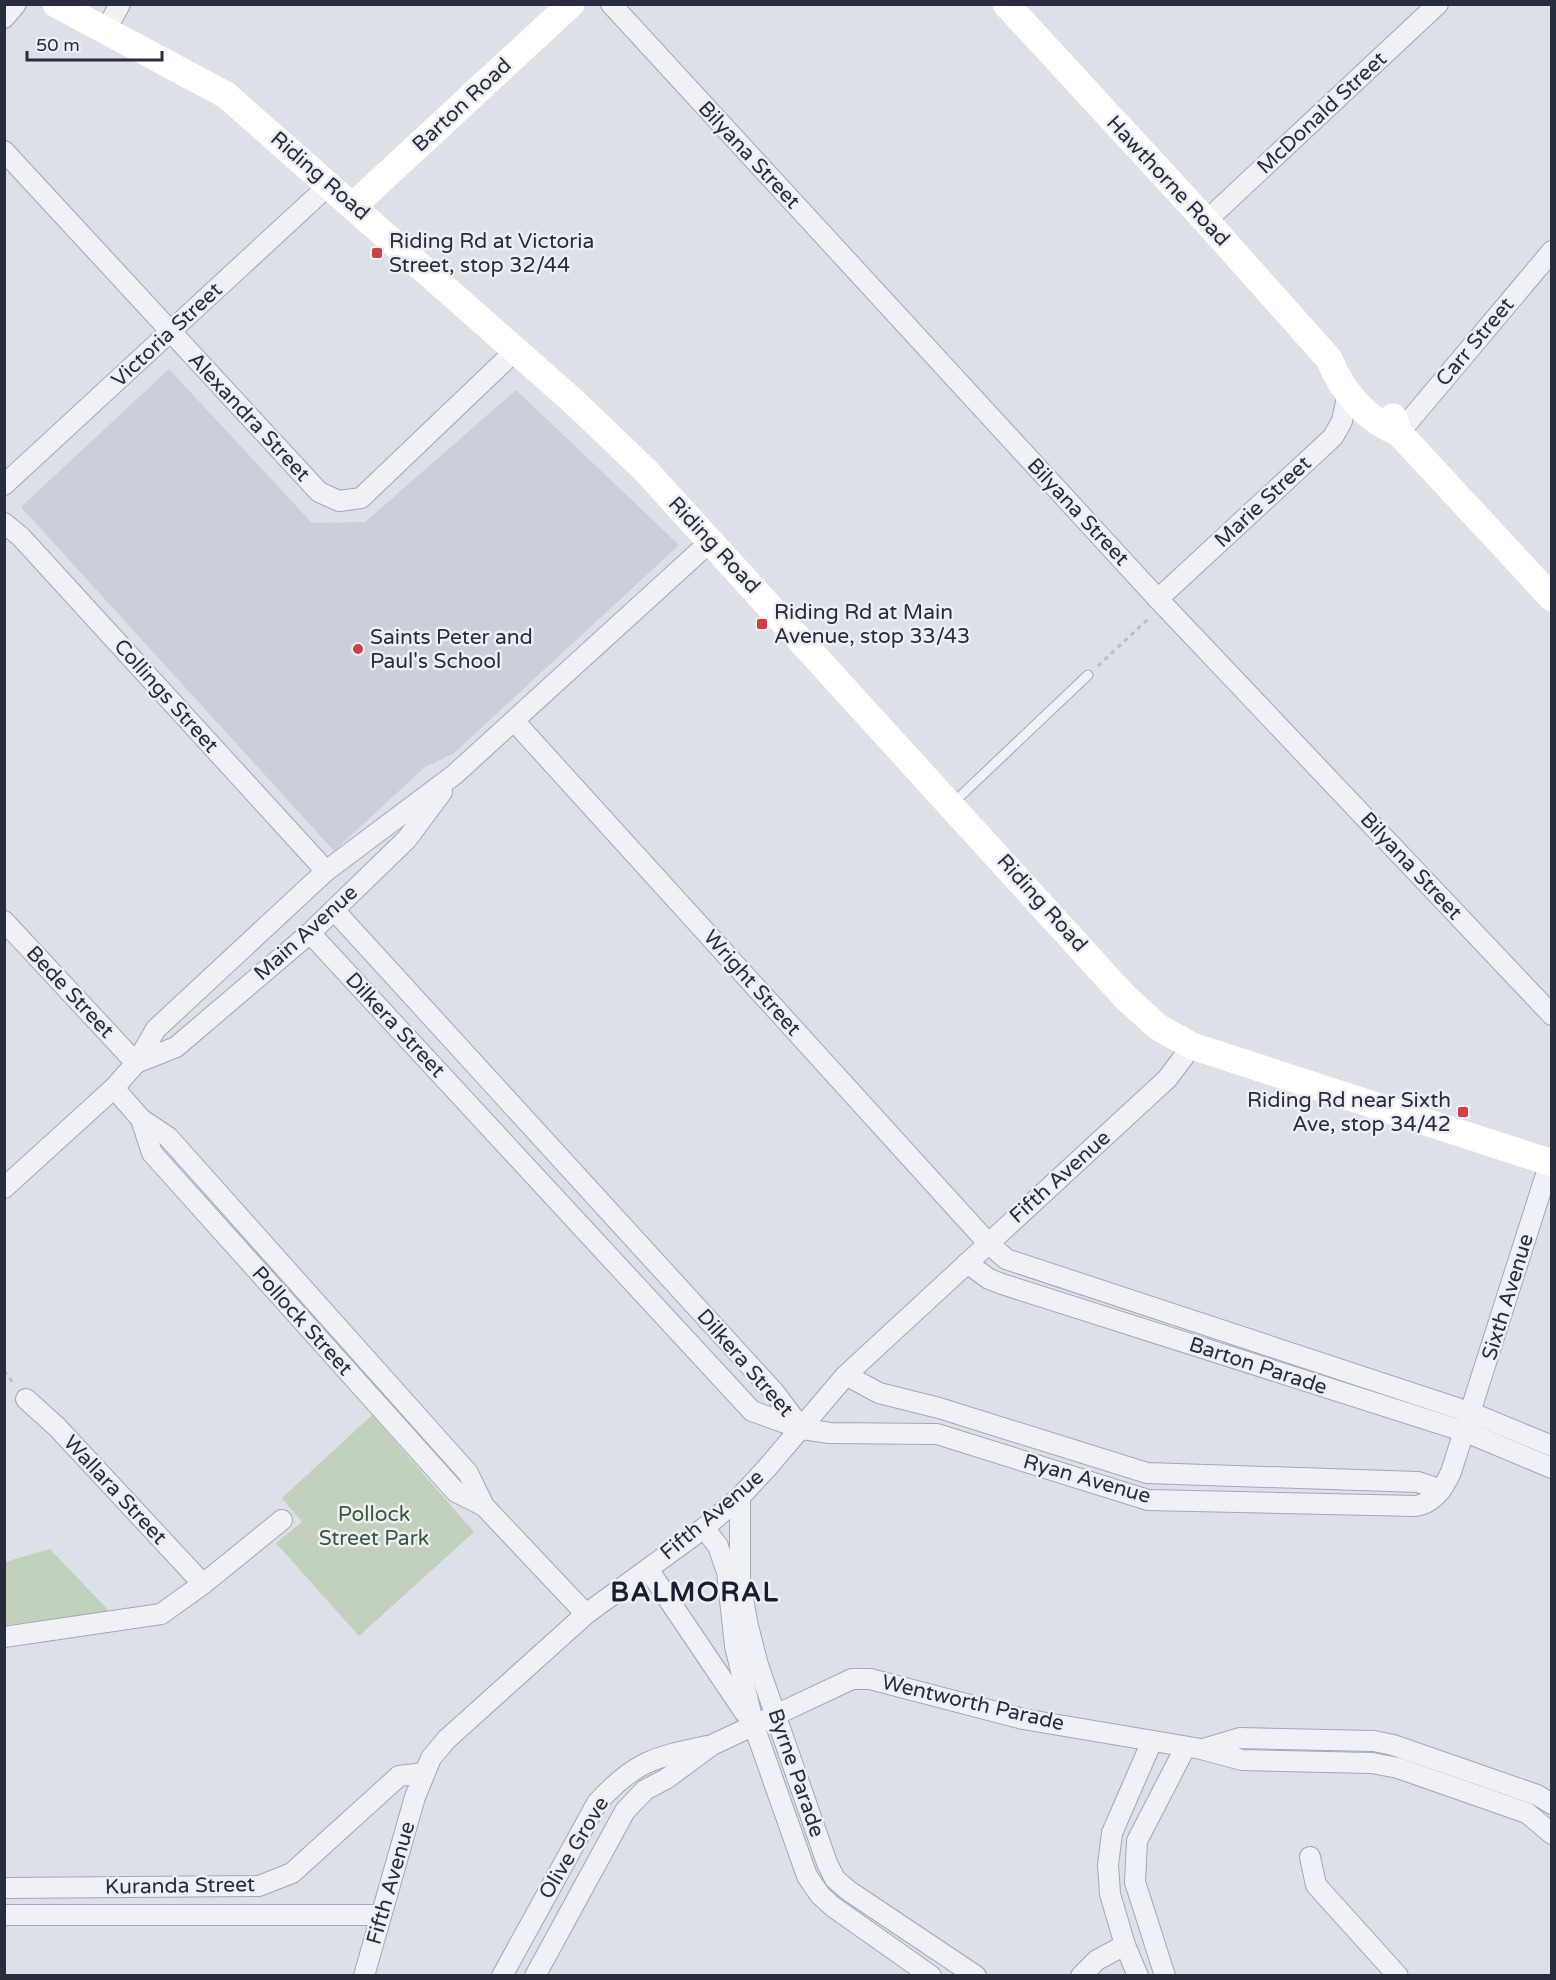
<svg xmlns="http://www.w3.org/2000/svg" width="1556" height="1980" font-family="'Varela Round',sans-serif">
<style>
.built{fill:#cbcfd9}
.green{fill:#c1d1be}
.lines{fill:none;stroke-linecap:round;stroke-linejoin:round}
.lane-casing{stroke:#a3a7b1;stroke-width:11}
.street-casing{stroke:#a3a7b1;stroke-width:22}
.path{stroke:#bcbec6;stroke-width:3;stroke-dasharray:4.5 4.5;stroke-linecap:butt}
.lane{stroke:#f0f1f6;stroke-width:9}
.street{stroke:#f0f1f6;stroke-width:20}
.secondary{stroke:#fff;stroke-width:27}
.poi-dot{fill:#cf3f47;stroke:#edeff5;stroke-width:2}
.labels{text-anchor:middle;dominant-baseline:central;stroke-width:5;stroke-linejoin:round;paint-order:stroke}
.street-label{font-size:21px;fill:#272d3e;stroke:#edeff5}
.poi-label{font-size:21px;fill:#272d3e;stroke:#edeff5;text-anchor:start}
.park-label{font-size:21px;fill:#375a34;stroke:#edeff5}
.district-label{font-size:27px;font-weight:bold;letter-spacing:1.5px;fill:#191e2f;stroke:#edeff5}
</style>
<rect width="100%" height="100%" fill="#dde0e7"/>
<path class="built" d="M 169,369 L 312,523 L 365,522 L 516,390 L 679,545 L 453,754 L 425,767 L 334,851 L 21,507 Z"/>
<g class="green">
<path d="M 372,1415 L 474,1532 L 359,1636 L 276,1543 L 302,1522 L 282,1498 Z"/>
<path d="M 50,1549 L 110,1612 L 5,1625 L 5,1562 Z"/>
</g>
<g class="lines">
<defs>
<path id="lane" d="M 952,804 L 1088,675"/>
<g id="street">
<path d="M 611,4 L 1158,599 L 1552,1015"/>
<path d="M 4,18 L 16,4"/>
<path d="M 106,30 L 120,4"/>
<path d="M 4,151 L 319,492 L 339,501 L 361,498 L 516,350"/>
<path d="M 1206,221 L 1438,4"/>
<path d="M 1399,433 L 1552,251"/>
<path d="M 4,485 L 329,185"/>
<path d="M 4,523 L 21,537 L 326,871"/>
<path d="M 1158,599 L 1333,437 L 1342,421 L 1348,393"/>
<path d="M 515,722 L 988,1243 L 1006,1259 L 1472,1413 L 1552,1446"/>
<path d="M 334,910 L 774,1392 L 802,1429"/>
<path d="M 4,921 L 136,1063"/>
<path d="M 310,933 L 752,1411 L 802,1429 L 830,1433 L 937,1434 L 1148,1500 L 1416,1506 C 1434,1503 1444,1488 1451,1472 L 1550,1162"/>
<path d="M 136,1063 L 176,1047 L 310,933 L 407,839 L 442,792"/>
<path d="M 114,1088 L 141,1119 L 168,1137 L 468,1473 L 484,1506 L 586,1614"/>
<path d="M 141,1119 L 152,1153 L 456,1492 L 484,1506"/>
<path d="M 4,1188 L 114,1088 L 136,1063 L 156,1029 L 326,871 L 454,775 L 711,541"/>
<path d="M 967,1263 L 989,1279 L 1002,1284 L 1466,1432 L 1552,1468"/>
<path d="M 846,1375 L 879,1393 L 939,1408 L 1147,1473 L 1418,1482 L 1441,1490"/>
<path d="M 26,1399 L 57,1427 L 203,1584"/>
<path d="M 740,1497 L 740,1583 L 748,1626 L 758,1665 L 827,1863 L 835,1879 L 849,1891 L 976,1976"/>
<path d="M 704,1528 L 718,1546 L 727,1572 L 735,1646 L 754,1726 L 807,1876 L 820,1895 L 832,1906 L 931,1976"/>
<path d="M 648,1569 L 745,1713"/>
<path d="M 4,1637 L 161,1614 L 203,1584 L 282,1520"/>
<path d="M 1203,1749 L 1240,1738 L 1374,1741 L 1393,1745 L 1537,1795 L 1552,1804"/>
<path d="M 1310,1857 L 1316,1885 L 1398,1976"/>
<path d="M 4,1888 L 259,1886 L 292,1873 L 399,1776 L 424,1773"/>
<path d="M 4,1915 L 381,1915"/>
<path d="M 364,1976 L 415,1797 L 431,1758 L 447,1739 L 586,1614 L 704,1528 L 740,1497 L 766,1469 L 846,1375 L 1167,1079 L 1192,1046"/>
<path d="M 502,1976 L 597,1803 C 634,1762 654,1757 707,1746"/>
<path d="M 535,1976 L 625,1811 L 645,1790 L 666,1779 L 712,1745 L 852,1679 L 870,1679 L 1023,1719 L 1201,1749 L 1242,1760 L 1372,1763 L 1398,1768 L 1527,1813 L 1552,1834"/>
<path d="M 1081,1976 L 1097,1960 L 1125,1945"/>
<path d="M 1138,1976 L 1125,1945 L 1110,1894 L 1108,1865 L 1112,1833 L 1152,1741"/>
<path d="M 1165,1976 L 1135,1882 L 1137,1841 L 1185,1748"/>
</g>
</defs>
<use href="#lane" class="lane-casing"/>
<use href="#street" class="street-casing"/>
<g class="path">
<path d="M 1098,666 L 1148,619"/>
<path d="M 4,1371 L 14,1384"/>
</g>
<use href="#lane" class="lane"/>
<use href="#street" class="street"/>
<g class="secondary">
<path d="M 56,4 L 226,95 L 573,401 L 646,471 L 1125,997 L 1158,1027 L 1192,1046 L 1552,1163"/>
<path d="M 1006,4 L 1206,221 L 1329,359 C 1342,391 1366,420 1399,433"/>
<path d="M 353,206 L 571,4"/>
<path d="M 1393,417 L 1399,433 L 1552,598"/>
</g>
</g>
<g class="poi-dot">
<rect x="371" y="247" width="12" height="12" rx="3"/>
<rect x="756" y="618" width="12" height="12" rx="3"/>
<circle cx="358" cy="649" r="6"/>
<rect x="1457" y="1106" width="12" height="12" rx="3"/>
</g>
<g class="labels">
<g class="street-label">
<text transform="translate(462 105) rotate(-43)">Barton Road</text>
<text transform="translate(1322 113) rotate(-43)">McDonald Street</text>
<text transform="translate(749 155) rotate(47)">Bilyana Street</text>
<text transform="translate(320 176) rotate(41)">Riding Road</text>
<text transform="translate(1168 181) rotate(47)">Hawthorne Road</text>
<text transform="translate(167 335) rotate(-43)">Victoria Street</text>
<text transform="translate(1475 342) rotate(-50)">Carr Street</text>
<text transform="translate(249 417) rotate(47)">Alexandra Street</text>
<text transform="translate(1263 502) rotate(-43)">Marie Street</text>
<text transform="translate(1078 512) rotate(47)">Bilyana Street</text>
<text transform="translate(714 545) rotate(47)">Riding Road</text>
<text transform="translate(166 696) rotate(48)">Collings Street</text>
<text transform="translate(1411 866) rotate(47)">Bilyana Street</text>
<text transform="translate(1042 903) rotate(48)">Riding Road</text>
<text transform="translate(306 933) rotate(-42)">Main Avenue</text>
<text transform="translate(752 983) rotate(48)">Wright Street</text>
<text transform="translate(70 992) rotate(47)">Bede Street</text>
<text transform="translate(395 1025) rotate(47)">Dilkera Street</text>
<text transform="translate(1060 1177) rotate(-42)">Fifth Avenue</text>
<text transform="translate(1508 1297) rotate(-73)">Sixth Avenue</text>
<text transform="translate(302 1321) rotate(48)">Pollock Street</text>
<text transform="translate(745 1363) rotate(49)">Dilkera Street</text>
<text transform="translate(1258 1366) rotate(18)">Barton Parade</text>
<text transform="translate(1087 1479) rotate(16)">Ryan Avenue</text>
<text transform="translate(115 1490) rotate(47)">Wallara Street</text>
<text transform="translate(712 1515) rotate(-40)">Fifth Avenue</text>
<text transform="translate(973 1703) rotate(13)">Wentworth Parade</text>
<text transform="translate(796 1773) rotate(71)">Byrne Parade</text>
<text transform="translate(574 1848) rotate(-59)">Olive Grove</text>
<text transform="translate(391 1883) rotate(-74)">Fifth Avenue</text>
<text transform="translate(180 1886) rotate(-1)">Kuranda Street</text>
</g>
<g class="poi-label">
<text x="389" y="241">Riding Rd at Victoria<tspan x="389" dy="24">Street, stop 32/44</tspan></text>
<text x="774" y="612">Riding Rd at Main<tspan x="774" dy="24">Avenue, stop 33/43</tspan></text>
<text x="370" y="637">Saints Peter and<tspan x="370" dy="24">Paul's School</tspan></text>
<text x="1451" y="1100" text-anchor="end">Riding Rd near Sixth<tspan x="1451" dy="24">Ave, stop 34/42</tspan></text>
</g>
<g class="park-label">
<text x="374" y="1514">Pollock<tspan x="374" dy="24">Street Park</tspan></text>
</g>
<g class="district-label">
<text x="695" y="1592">BALMORAL</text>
</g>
</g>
<rect width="1556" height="1980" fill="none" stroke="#272d3e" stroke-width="12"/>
<path d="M27 51v9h135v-9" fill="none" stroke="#272d3e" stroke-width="3"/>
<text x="36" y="51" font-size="18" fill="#272d3e" stroke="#edeff5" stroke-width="4.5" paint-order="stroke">50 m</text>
</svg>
